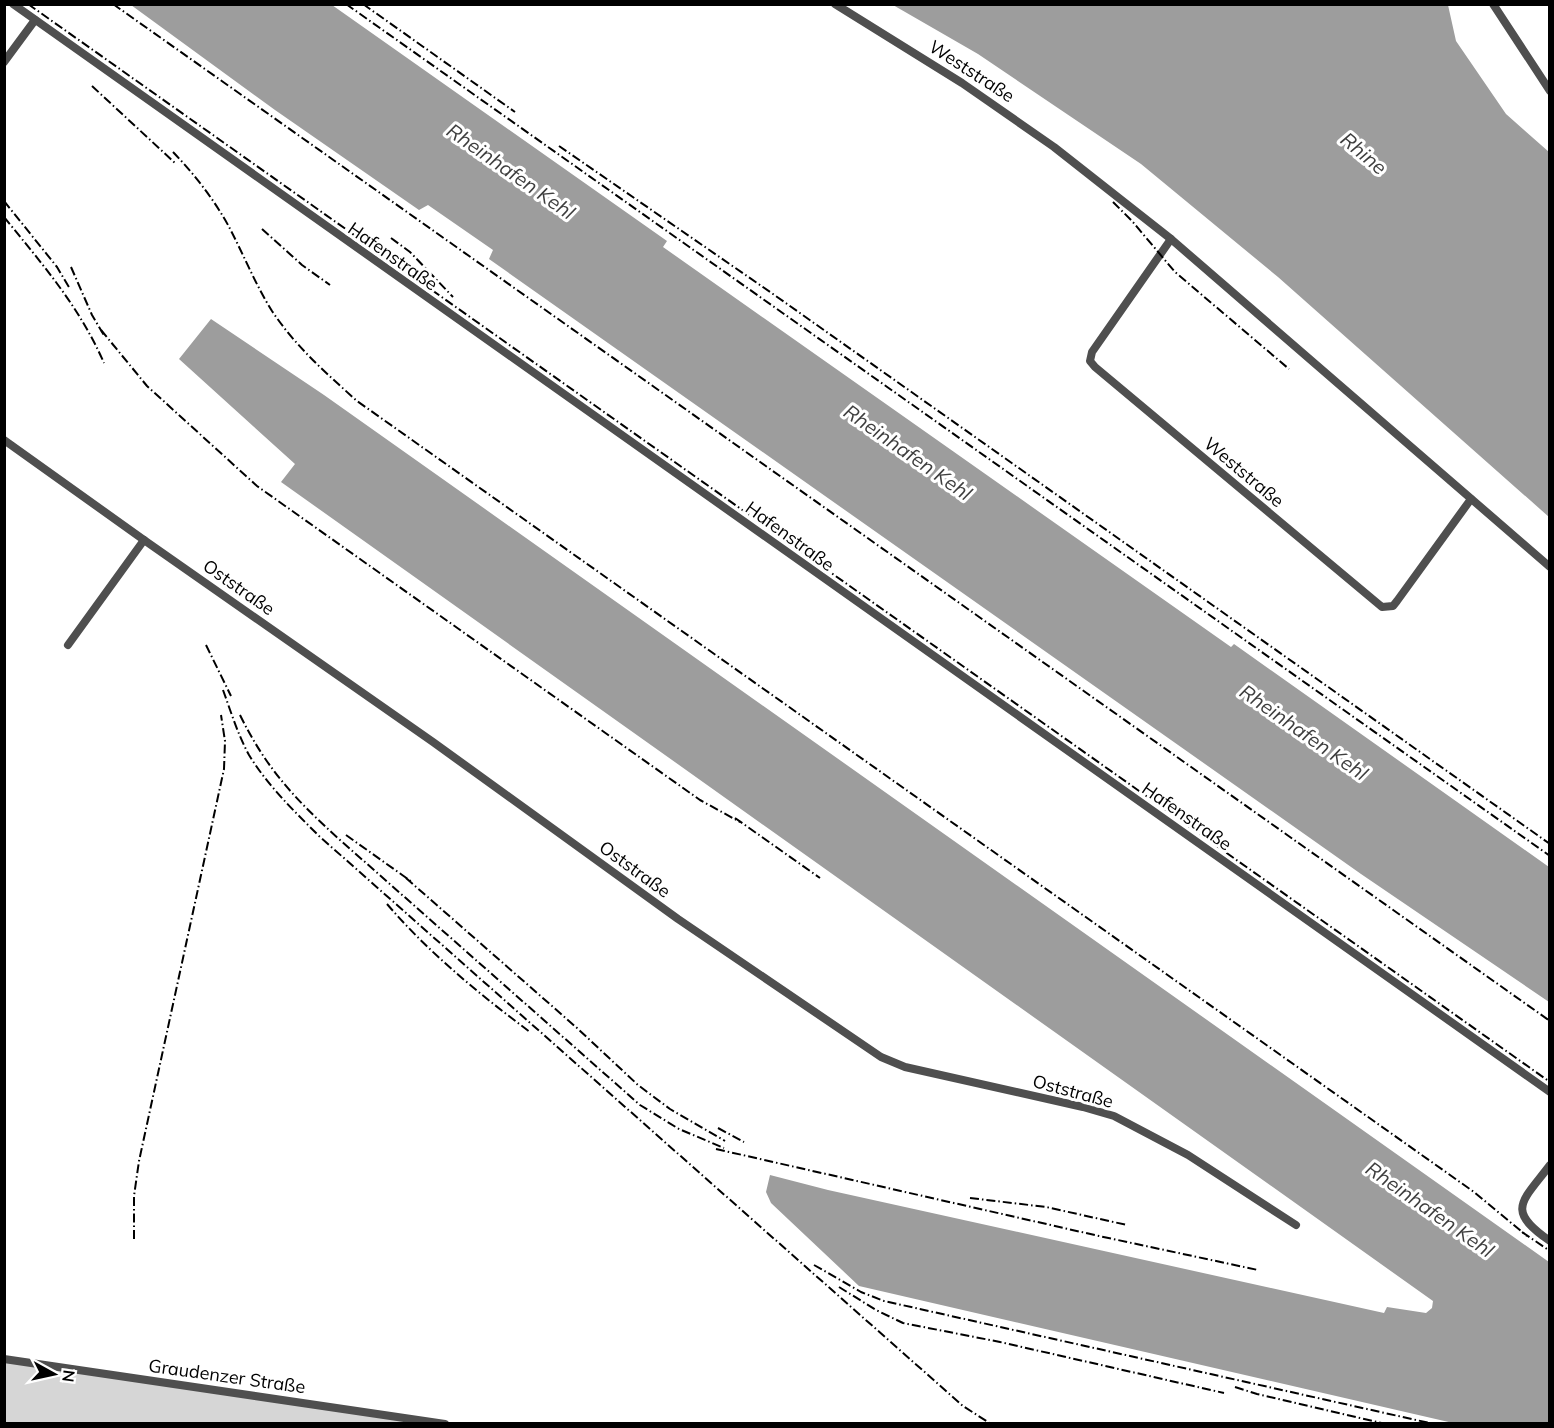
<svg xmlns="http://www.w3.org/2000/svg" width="1554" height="1428" font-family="Mulish,sans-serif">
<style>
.green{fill:#d6d6d6}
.water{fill:#9d9d9d}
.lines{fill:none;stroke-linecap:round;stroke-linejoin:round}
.minor{stroke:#4f4f4f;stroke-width:8}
.rail{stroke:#000;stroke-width:2;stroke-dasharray:9 3 1.5 3;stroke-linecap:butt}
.labels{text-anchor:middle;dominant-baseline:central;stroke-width:6;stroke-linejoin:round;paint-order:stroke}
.street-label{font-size:18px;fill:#000;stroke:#fff}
.water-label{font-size:20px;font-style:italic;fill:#3e3e3e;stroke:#fff}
</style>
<rect width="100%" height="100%" fill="#fff"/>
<path class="green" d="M 4,1362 L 417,1423 L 5,1423 Z"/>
<g class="water">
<path d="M 131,5 L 332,5 L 667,241 L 663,247 L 1231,647 L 1234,644 L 1549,867 L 1549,1002 L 1361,874 L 489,259 L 493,250 L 428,205 L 419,210 L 275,110 Z"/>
<path d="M 893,5 L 1448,5 L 1456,41 L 1506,114 L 1549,152 L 1549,517 L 1278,277 L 1141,164 L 978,54 Z"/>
<path d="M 211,319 L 324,395 L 1549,1262 L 1549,1423 L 1453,1423 L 859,1286 L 771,1203 L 766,1192 L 770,1175 L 828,1190 L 1384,1313 L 1387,1307 L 1426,1313 L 1432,1308 L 1433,1301 L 281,482 L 295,464 L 179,359 Z"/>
</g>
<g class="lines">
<g class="minor">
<path d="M 13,4 L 1550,1092"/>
<path d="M 835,4 L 962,83 L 1054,147 L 1171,239 L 1550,567"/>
<path d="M 1493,4 L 1550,91"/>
<path d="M 4,62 L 35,20"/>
<path d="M 1171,239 L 1092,352 L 1090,361 L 1095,367 L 1382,607 L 1393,606 L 1397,601 L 1471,499"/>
<path d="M 4,440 L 144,540 L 433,742 L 678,919 L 881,1057 L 905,1067 L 1083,1107 L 1114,1116 L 1188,1155 L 1296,1225"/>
<path d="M 68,645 L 144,540"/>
<path d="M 1550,1165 C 1522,1202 1505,1210 1550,1241"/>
<path d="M 4,1359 L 445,1424"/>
</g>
<g class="rail">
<path d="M 28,4 L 1550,1082"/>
<path d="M 113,4 L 1550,1021"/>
<path d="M 346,4 L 1550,856"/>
<path d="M 363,4 L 515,112"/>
<path d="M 92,86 L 175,163"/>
<path d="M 559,146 L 773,294 L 1550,844"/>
<path d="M 173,152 C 194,174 213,198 228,225 C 243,253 255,284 272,311 C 296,347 326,373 357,401 L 1474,1192 L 1527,1236"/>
<path d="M 4,201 L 57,267 L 70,289"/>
<path d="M 1113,202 L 1132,221 L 1175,272 L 1289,369"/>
<path d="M 4,217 C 43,265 79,306 104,363"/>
<path d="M 262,229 L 302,265 L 330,285"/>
<path d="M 391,238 L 410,252 L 453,297"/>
<path d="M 71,267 L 92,315 L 105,337"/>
<path d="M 101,330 L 147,386 L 257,486 L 700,800 L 740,822"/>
<path d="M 206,645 L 231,696"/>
<path d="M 223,690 C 231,712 238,735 249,755 C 268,786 293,810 319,836 L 963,1406 L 991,1424"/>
<path d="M 240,715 C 267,770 296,800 340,840 L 640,1105 L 679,1129 L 724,1148"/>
<path d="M 735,818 L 820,878"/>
<path d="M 346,835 L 412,882"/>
<path d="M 406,878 L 577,1028 L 638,1085 L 670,1109 L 725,1141"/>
<path d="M 387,904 C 428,952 479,994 530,1032"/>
<path d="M 718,1128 L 744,1142"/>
<path d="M 716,1149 L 1099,1236 L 1258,1270"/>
<path d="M 970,1198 L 1046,1207 L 1127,1225"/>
<path d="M 1522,1232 L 1550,1251"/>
<path d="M 134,1239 L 134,1196 L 139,1161 L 224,769 L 225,741 L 221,715"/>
<path d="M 814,1265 L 861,1292 L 884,1301 L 1434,1424"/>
<path d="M 839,1287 L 876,1310 L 903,1323 L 1000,1342 L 1224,1393"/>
<path d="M 1235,1387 L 1257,1394 L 1386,1424"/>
</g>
</g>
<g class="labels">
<g class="street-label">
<text transform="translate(972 71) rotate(33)">Weststraße</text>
<text transform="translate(393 256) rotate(35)">Hafenstraße</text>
<text transform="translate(1244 472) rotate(40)">Weststraße</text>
<text transform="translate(790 536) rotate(36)">Hafenstraße</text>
<text transform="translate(239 587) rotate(35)">Oststraße</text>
<text transform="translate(1187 816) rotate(35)">Hafenstraße</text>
<text transform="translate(635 869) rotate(36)">Oststraße</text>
<text transform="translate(1073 1091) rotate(15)">Oststraße</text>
<text transform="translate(227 1376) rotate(8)">Graudenzer Straße</text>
</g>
<g class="water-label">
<text transform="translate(1364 153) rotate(40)">Rhine</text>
<text transform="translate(511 171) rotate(35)">Rheinhafen Kehl</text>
<text transform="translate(908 452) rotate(35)">Rheinhafen Kehl</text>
<text transform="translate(1304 732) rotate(35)">Rheinhafen Kehl</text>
<text transform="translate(1430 1209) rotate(35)">Rheinhafen Kehl</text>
</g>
</g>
<rect width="1554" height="1428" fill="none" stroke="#000000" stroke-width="12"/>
<g transform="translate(54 1374) rotate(98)" stroke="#ffffff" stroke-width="4.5" paint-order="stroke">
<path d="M0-4.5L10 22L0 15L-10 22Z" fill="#000000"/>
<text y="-9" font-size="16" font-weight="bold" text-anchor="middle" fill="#000000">N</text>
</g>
</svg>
